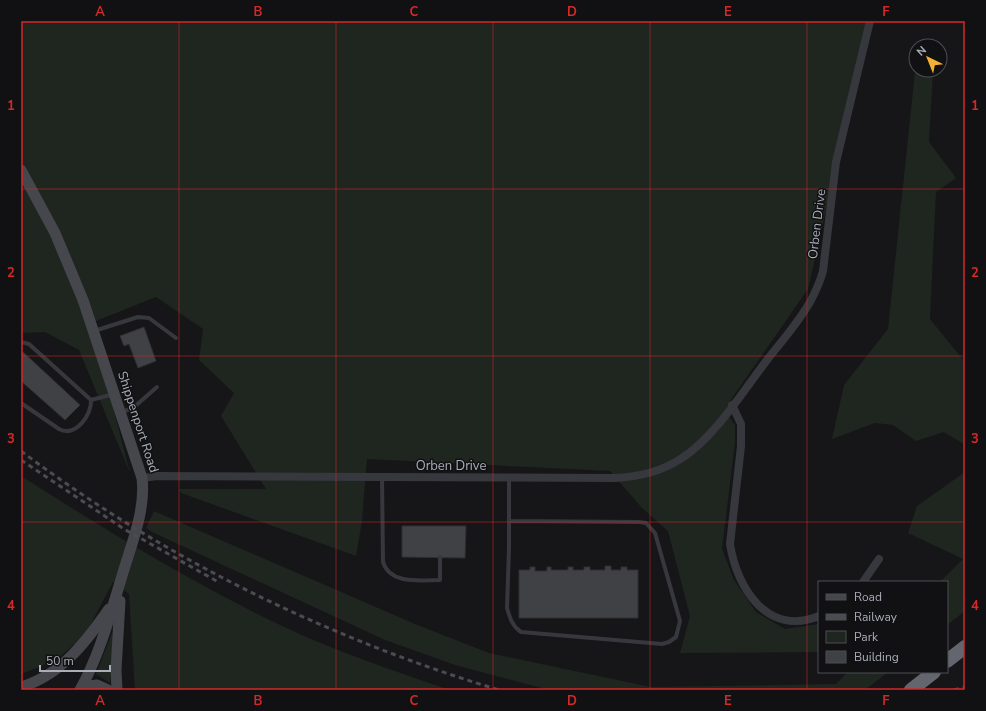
<svg xmlns="http://www.w3.org/2000/svg" width="986" height="711" font-family="'Nunito Sans',sans-serif">
<style>
.green{fill:#1e261f}
.building{fill:#404145;stroke:#303034}
.lines{fill:none;stroke-linecap:round;stroke-linejoin:round}
.lane{stroke:#37383d;stroke-width:4}
.street{stroke:#37383d;stroke-width:8}
.secondary{stroke:#45474d;stroke-width:11}
.highway{stroke:#63666e;stroke-width:14}
.rail{stroke:#4a4c52;stroke-width:3;stroke-dasharray:5 4;stroke-linecap:butt}
.grid{fill:none;stroke:#d62828;stroke-width:1;stroke-opacity:0.55}
.labels{text-anchor:middle;dominant-baseline:central;stroke-width:3;stroke-linejoin:round;paint-order:stroke}
.street-label{font-size:13px;fill:#a8adb8;stroke:#111113}
.neatline{fill:none;stroke:#d62828;stroke-width:1.5}
.grid-label{font-size:13px;text-anchor:middle;font-weight:bold;fill:#d62828}
</style>
<rect width="100%" height="100%" fill="#161618"/>
<g class="green">
<path d="M 21,21 L 869,21 L 808,289 L 730,401 L 730,418 L 735,425 L 735,443 L 722,549 L 734,580 L 756,612 L 785,629 L 819,624 L 819,652 L 680,653 L 690,616 L 668,531 L 642,508 L 610,471 L 367,459 L 362,521 L 356,556 L 181,493 L 179,489 L 266,489 L 221,416 L 234,393 L 199,360 L 203,329 L 156,297 L 91,323 L 130,473 L 79,350 L 45,332 L 21,333 Z"/>
<path d="M 916,62 L 916,70 L 933,70 L 929,142 L 956,178 L 936,192 L 930,319 L 965,362 L 965,447 L 964,444 L 944,432 L 916,441 L 893,425 L 875,423 L 832,439 L 844,385 L 888,329 Z"/>
<path d="M 965,472 L 965,611 L 947,625 L 947,582 L 940,582 L 963,559 L 908,533 L 917,506 Z"/>
<path d="M 21,476 C 114,535 209,594 311,639 C 356,658 403,674 450,690 L 135,690 L 129,594 L 113,582 L 85,635 L 56,660 L 21,674 Z"/>
<path d="M 154,511 L 415,624 L 489,653 L 651,687 L 836,684 L 848,672 L 888,672 L 865,690 L 549,690 L 455,665 L 385,640 L 152,532 L 146,528 Z"/>
<path d="M 112,633 L 113,633 L 110,683 L 96,674 Z"/>
</g>
<g class="building">
<path d="M 144,327 L 156,361 L 138,368 L 129,344 L 124,346 L 120,336 Z"/>
<path d="M 23,352 L 80,405 L 65,420 L 21,381 L 21,354 Z"/>
<path d="M 402,526 L 466,526 L 465,558 L 402,557 Z"/>
<path d="M 605,566 L 611,566 L 611,570 L 621,570 L 621,567 L 627,567 L 627,570 L 638,570 L 638,618 L 519,618 L 519,570 L 530,570 L 530,567 L 535,567 L 535,571 L 547,571 L 547,567 L 551,567 L 551,570 L 568,570 L 568,567 L 573,567 L 573,570 L 584,570 L 584,567 L 590,567 L 590,570 L 605,570 Z"/>
</g>
<g class="lines">
<g class="lane">
<path d="M 94,331 L 138,317 L 149,318 L 176,338"/>
<path d="M 21,342 L 29,344 L 91,400 C 92,414 76,438 59,429 L 21,403"/>
<path d="M 91,400 L 114,394"/>
<path d="M 122,412 L 133,408 L 157,387"/>
<path d="M 382,477 L 383,562 C 390,585 421,580 440,580 L 440,557"/>
<path d="M 509,478 L 509,548 L 507,608 C 510,618 512,626 521,632 L 662,644 L 669,642 L 676,637 L 680,621 L 655,533 L 646,523 L 639,522 L 509,521"/>
</g>
<g class="street">
<path d="M 732,405 L 741,424 L 741,446 L 730,544 C 737,589 768,637 819,616"/>
<path d="M 142,478 L 157,476 L 616,478 C 641,476 661,472 682,458 C 714,438 744,390 767,360 C 782,341 798,323 810,302 C 816,291 820,282 823,271 L 836,162 L 870,21"/>
<path d="M 863,582 L 879,559"/>
</g>
<g class="secondary">
<path d="M 21,170 L 55,233 L 83,300 L 142,478 C 146,510 131,545 122,576 C 110,615 100,654 80,690"/>
<path d="M 21,687 C 61,675 86,642 109,609"/>
<path d="M 82,687 L 97,685 L 108,690"/>
<path d="M 117,690 L 116,670 L 120,601"/>
</g>
<g class="highway">
<path d="M 947,661 L 965,647"/>
<path d="M 911,690 L 934,672"/>
</g>
<g class="rail">
<path d="M 21,451 C 165,559 327,638 499,690"/>
<path d="M 21,460 L 124,529 L 220,583"/>
<path d="M 954,690 L 965,687"/>
</g>
</g>
<path class="grid" d="M 179,21 L 179,690M 336,21 L 336,690M 493,21 L 493,690M 650,21 L 650,690M 807,21 L 807,690M 21,189 L 965,189M 21,356 L 965,356M 21,522 L 965,522"/>
<g class="labels">
<g class="street-label">
<text transform="translate(817 224) rotate(-83)">Orben Drive</text>
<text transform="translate(138 422) rotate(72)">Shippenport Road</text>
<text x="451" y="466">Orben Drive</text>
</g>
</g>
<rect width="986" height="711" fill="none" stroke="#111113" stroke-width="44"/>
<rect x="818" y="581" width="130" height="92" fill="#111113" stroke="#4d4f55"/>
<rect x="826" y="594" width="20" height="6" fill="#45474d" stroke="#4d4f55"/>
<text x="854" y="601" font-size="12" fill="#a8adb8">Road</text>
<rect x="826" y="614" width="20" height="6" fill="#4a4c52" stroke="#4d4f55"/>
<text x="854" y="621" font-size="12" fill="#a8adb8">Railway</text>
<rect x="826" y="631" width="20" height="12" fill="#1e261f" stroke="#4d4f55"/>
<text x="854" y="641" font-size="12" fill="#a8adb8">Park</text>
<rect x="826" y="651" width="20" height="12" fill="#404145" stroke="#4d4f55"/>
<text x="854" y="661" font-size="12" fill="#a8adb8">Building</text>
<g transform="translate(928 58) rotate(317)"><circle r="19" fill="#111113" stroke="#4d4f55"/>
<path d="M0-3L7 15L0 10L-7 15Z" fill="#f2b134"/>
<text y="-6" font-size="11" font-weight="bold" text-anchor="middle" fill="#a8adb8">N</text>
</g>
<path d="M40 665v6h70v-6" fill="none" stroke="#a8adb8" stroke-width="2"/>
<text x="46" y="665" font-size="12" fill="#a8adb8" stroke="#111113" stroke-width="3" paint-order="stroke">50 m</text>
<rect x="22" y="22" width="942" height="667" class="neatline"/>
<g class="grid-label">
<text x="100" y="16">A</text>
<text x="258" y="16">B</text>
<text x="414" y="16">C</text>
<text x="572" y="16">D</text>
<text x="728" y="16">E</text>
<text x="886" y="16">F</text>
<text x="11" y="110">1</text>
<text x="975" y="110">1</text>
<text x="11" y="277">2</text>
<text x="975" y="277">2</text>
<text x="11" y="443">3</text>
<text x="975" y="443">3</text>
<text x="11" y="610">4</text>
<text x="975" y="610">4</text>
<text x="100" y="705">A</text>
<text x="258" y="705">B</text>
<text x="414" y="705">C</text>
<text x="572" y="705">D</text>
<text x="728" y="705">E</text>
<text x="886" y="705">F</text>
</g>
</svg>
